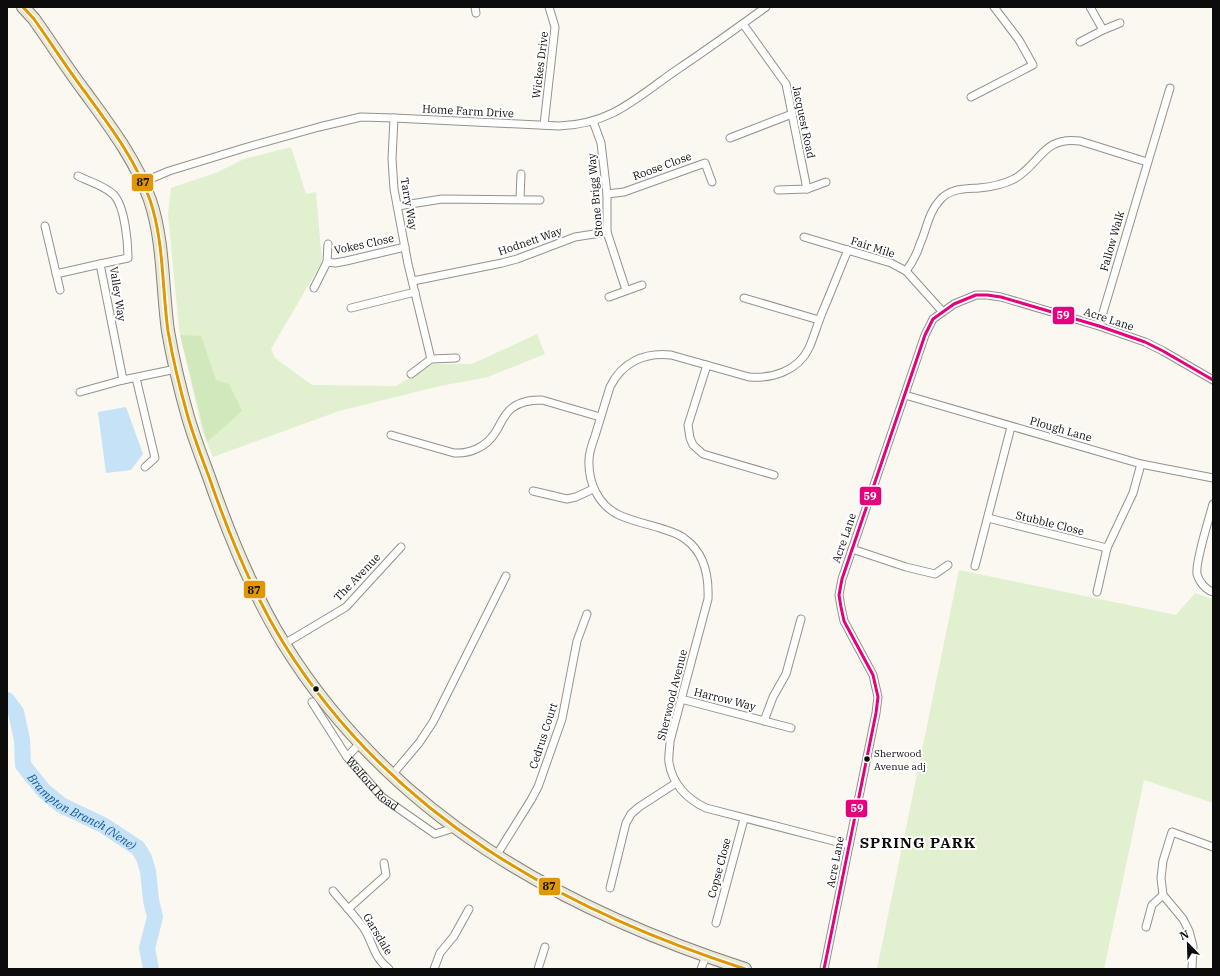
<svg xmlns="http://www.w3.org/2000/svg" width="1220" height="976" font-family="'IBM Plex Serif',serif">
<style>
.green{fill:#e1f0cf}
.forest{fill:#d1e8bd}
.water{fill:#c5e2f6}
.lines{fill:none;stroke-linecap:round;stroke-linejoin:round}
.river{stroke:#c5e2f6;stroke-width:16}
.minor-casing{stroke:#93928f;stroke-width:9}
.primary-casing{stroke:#80807c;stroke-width:14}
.minor{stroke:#fefefd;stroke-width:7}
.primary{stroke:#ece8d7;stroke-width:12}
.bus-1-casing{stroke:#fff;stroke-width:6}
.bus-2-casing{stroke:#fff;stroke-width:6}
.bus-1{stroke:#e09701;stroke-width:3}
.bus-2{stroke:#e5007d;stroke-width:3}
.bus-dot{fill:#0c0c0c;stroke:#fff;stroke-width:1.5}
.labels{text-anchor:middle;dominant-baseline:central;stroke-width:4;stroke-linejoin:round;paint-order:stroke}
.bus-label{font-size:10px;fill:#0c0c0c;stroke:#fff;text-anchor:start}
.street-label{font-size:11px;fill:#0c0c0c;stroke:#fff}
.water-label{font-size:12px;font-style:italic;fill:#135aa0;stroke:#fff}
.district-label{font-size:15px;font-weight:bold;letter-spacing:1px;fill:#0c0c0c;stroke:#fff}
.line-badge{stroke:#fff;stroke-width:1.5}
.badge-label{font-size:11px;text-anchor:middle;font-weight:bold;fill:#fff}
.pale-badge-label{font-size:11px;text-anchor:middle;font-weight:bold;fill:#111}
</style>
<rect width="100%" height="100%" fill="#faf8f0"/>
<g class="green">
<path d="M 291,147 L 306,194 L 316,192 L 322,262 L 271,349 L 275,358 L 312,385 L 396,386 L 433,364 L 472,364 L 537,334 L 545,354 L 488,377 L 440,386 L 339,411 L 213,457 L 202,430 L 179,329 L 168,214 L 171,188 L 218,172 L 244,159 Z"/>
<path d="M 959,570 L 1176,615 L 1195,593 L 1213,599 L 1213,803 L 1144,780 L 1104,969 L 877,969 Z"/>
</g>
<path class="forest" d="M 180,335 L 201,336 L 216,380 L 229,384 L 242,411 L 207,442 Z"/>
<path class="water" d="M 126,407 L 143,454 L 131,470 L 106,473 L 98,412 Z"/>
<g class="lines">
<path class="river" id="s1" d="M 7,700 L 16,712 L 22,740 L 23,765 L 44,791 L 61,805 L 103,825 L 138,848 L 144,858 L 148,871 L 151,900 L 155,917 L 147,948 L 151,969"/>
<defs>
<g id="minor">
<path d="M 475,7 L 476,13"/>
<path d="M 743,24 L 786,84 L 807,189"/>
<path d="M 1103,30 L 1120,23"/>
<path d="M 1080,42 L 1103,30 L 1090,7"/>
<path d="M 971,97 L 1033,65 L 1019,40 L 994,7"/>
<path d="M 394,118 L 392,159 L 394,189 L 408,264 L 431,359"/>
<path d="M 593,121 L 601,143 L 607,194 L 607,232 L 626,290"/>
<path d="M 544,125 L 555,27 L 549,7"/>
<path d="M 730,138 L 792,114"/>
<path d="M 78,176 C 90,182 105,186 114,195 C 125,207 128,243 128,258 L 100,264 L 123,380 L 176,369"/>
<path d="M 143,182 L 169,171 L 244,148 L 319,127 L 361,117 L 394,118 L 559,126 C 613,124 637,97 678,69 C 708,49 737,28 766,7"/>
<path d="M 778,190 L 807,189 L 826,182"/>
<path d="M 607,194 L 624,192 L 705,163 L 712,182"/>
<path d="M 520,199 L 521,174"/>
<path d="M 398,206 L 442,199 L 540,200"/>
<path d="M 45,226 L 60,290"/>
<path d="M 804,237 L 891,263 L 906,271 L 942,311"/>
<path d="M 848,250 C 839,271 831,292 822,313 C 817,325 814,337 809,348 C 798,371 772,379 749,377 L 671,355 C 645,352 622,362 610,387 C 605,403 600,420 595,436 C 592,444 589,452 589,460 C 588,482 598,505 619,515 C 632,521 647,524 660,528 C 668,531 678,533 685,539 C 705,553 709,576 708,599 L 670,741 C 670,748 668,756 669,763 C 673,785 687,799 706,808 L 849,845"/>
<path d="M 327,262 L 335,263 L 346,261 L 405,247"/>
<path d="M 906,271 C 912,263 917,254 920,244 C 927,229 928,213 940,200 C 950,188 965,189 979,188 C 991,187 1004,184 1014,179 C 1041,164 1042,136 1080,141 L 1147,162"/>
<path d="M 56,274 L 100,264"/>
<path d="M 413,281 L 502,263 L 517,259 L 575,237 L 607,232"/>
<path d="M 314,288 L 327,262 L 328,244"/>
<path d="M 609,297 L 642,285"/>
<path d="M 744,298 L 819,320"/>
<path d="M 351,308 L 415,292"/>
<path d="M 1099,326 L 1170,88"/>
<path d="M 707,365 L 688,425 L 690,438 L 693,445 L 703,454 L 774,475"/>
<path d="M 411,374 L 431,359 L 456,358"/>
<path d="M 136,378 L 155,458 L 145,467"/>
<path d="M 80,392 L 123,380"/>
<path d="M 905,395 L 1141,464 L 1213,478"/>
<path d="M 391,435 L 454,453 C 470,454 486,447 495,433 C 501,424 503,415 512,408 C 521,401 531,400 542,400 L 600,417"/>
<path d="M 533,491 L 567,499 L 576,497 L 593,489"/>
<path d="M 1213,504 C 1209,519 1195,562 1197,574 C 1199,582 1206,590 1213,592"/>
<path d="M 988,518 L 1107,548"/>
<path d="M 852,549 L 906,567 L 935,574 L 948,565"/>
<path d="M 975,566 L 1011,427"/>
<path d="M 1097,592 L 1107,548 L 1133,493 L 1141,464"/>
<path d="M 284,644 L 346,607 L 401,547"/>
<path d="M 681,699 L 791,728"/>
<path id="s2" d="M 312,702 L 347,757 L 382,797 L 435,834 L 454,828"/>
<path d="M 764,721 L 773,697 L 786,674 L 801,619"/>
<path d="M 347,757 L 360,743"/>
<path d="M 392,775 L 419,743 L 433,722 L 506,576"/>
<path d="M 496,856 L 531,800 L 538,787 L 562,719 L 577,641 L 587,614"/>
<path d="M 610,888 L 626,823 L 631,814 L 639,807 L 676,783"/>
<path d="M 333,891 C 343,903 354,915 363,927 C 374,943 372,956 389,969"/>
<path d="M 348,909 L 386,875 L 384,863"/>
<path d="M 716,923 L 744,819"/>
<path d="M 1146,927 L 1152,905 L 1163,895"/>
<path d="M 434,969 L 440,953 L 454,936 L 469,909"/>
<path d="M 538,969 L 545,947"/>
<path d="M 701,969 L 706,956"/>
<path d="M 824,969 L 876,713 L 878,697 L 873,675 L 844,621 L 841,607 L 839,595 L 842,579 L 925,335 L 933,319 L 954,304 L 976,295 L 987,295 L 1001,297 L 1099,326 L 1145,342 L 1163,351 L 1213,380"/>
<path d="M 1192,969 L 1193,946 L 1189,931 L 1183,919 L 1163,895 L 1161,878 L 1163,861 L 1172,832 L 1213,847"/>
</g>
<path id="primary" d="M 23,7 L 34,19 C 51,43 67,68 85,92 C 109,125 136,160 150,200 C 164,241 162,288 168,331 C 173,360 180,389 188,417 C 194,438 202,458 209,477 C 229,535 252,592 284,644 C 390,814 559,909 745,969"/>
</defs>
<use href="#minor" class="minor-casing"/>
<use href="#primary" class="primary-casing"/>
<use href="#minor" class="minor"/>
<use href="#primary" class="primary"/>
<defs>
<path id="bus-1" d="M 23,7 L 34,19 C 51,43 67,68 85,92 C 109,125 136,160 150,200 C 164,241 162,288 168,331 C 173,360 180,389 188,417 C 194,438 202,458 209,477 C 229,535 252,592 284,644 C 390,814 559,909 745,969"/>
<path id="bus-2" d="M 824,969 L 876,713 L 878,697 L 873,675 L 844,621 L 841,607 L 839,595 L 842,579 L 925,335 L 933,319 L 954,304 L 976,295 L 987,295 L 1001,297 L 1099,326 L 1145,342 L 1163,351 L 1213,380"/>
</defs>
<use href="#bus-1" class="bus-1-casing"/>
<use href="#bus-2" class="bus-2-casing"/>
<use href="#bus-1" class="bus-1"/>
<use href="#bus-2" class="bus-2"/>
</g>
<g class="bus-dot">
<circle cx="316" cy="689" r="3.5"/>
<circle cx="867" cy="759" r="3.5"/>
</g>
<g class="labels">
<g class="bus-label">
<text x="874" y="753">Sherwood<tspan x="874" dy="13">Avenue adj</tspan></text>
</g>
<g class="street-label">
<text transform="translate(540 65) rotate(-83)">Wickes Drive</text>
<text transform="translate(468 111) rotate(3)">Home Farm Drive</text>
<text transform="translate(804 122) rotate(78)">Jacquest Road</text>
<text transform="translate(662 166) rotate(-20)">Roose Close</text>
<text transform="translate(595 195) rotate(-95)">Stone Brigg Way</text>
<text transform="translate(409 204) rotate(80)">Tarry Way</text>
<text transform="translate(530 241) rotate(-19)">Hodnett Way</text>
<text transform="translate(1112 241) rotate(-74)">Fallow Walk</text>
<text transform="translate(364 244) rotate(-12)">Vokes Close</text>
<text transform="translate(873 247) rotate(18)">Fair Mile</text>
<text transform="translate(118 294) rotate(81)">Valley Way</text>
<text transform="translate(1109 319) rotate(18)">Acre Lane</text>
<text transform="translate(1061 429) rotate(16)">Plough Lane</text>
<text transform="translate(1050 523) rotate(14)">Stubble Close</text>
<text transform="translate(844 538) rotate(-71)">Acre Lane</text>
<text transform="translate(357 577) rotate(-46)">The Avenue</text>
<text transform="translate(672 695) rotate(-76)">Sherwood Avenue</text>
<text transform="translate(725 699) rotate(14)">Harrow Way</text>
<text transform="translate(543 736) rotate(-72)">Cedrus Court</text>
<text stroke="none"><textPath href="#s2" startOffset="102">Welford Road</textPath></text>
<text transform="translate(835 862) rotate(-79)">Acre Lane</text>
<text transform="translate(719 868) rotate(-75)">Copse Close</text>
<text transform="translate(378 934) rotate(59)">Garsdale</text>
</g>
<g class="water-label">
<text stroke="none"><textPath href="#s1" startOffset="145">Brampton Branch (Nene)</textPath></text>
</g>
<g class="district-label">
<text x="918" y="842">SPRING PARK</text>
</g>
</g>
<g class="line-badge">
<rect x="131" y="173" width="23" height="19" rx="4" fill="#e09701"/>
<rect x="1052" y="306" width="23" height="19" rx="4" fill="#e5007d"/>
<rect x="859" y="486" width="23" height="20" rx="4" fill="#e5007d"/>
<rect x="243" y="580" width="23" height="19" rx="4" fill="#e09701"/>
<rect x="845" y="799" width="23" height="19" rx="4" fill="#e5007d"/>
<rect x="538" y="877" width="23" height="19" rx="4" fill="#e09701"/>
</g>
<g class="badge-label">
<text x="1063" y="319">59</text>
<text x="870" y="500">59</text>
<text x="857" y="812">59</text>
</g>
<g class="pale-badge-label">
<text x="143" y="186">87</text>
<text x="254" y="594">87</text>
<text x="549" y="890">87</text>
</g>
<rect width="1220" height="976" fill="none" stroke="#0c0c0c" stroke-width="16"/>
<g transform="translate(1188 944) rotate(337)" stroke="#ffffff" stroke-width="3" paint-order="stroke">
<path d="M0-3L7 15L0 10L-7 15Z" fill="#0c0c0c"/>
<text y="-6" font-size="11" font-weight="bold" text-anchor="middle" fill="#0c0c0c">N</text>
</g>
</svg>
